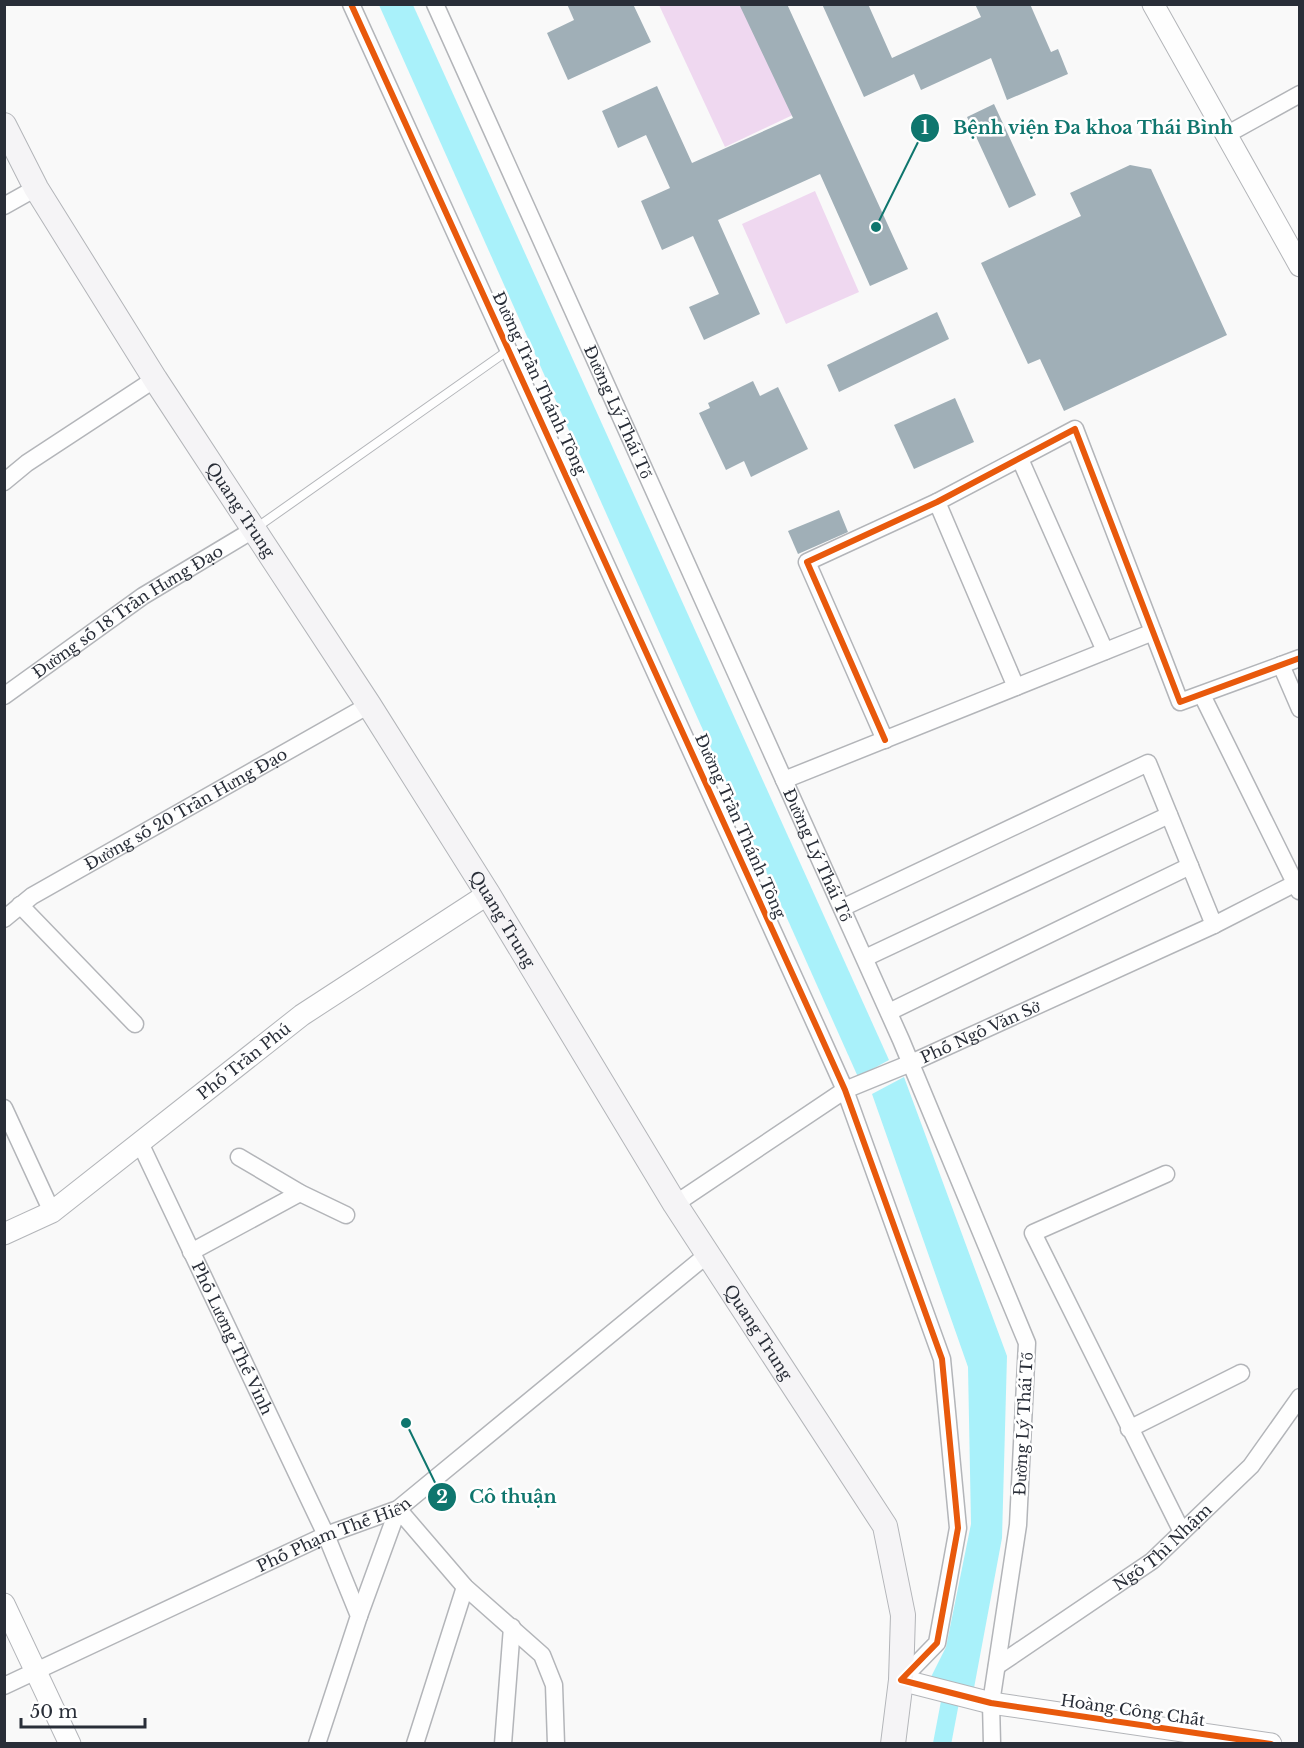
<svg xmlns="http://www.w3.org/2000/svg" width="1304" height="1748" font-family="'Libre Baskerville',serif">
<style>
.green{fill:#efd8f0}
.water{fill:#a9f1fa}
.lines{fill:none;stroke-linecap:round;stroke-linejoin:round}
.canal{stroke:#a9f1fa;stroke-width:18}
.building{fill:#a0afb7}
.service-casing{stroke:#b3b5b9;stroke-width:10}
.minor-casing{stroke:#b3b5b9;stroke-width:19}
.tertiary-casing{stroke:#b3b5b9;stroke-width:23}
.secondary-casing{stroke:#b3b5b9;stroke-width:26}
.service{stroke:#fefefe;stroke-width:8}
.minor{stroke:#fefefe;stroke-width:16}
.tertiary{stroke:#fefefe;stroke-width:21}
.secondary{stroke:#f5f4f6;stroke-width:24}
.cycleway-casing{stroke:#fff;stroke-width:10}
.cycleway{stroke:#e8590c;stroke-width:6}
.labels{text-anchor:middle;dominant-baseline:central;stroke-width:5;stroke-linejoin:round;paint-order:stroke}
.street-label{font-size:16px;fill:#292e38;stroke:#fff}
.leader{fill:none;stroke:#0f766e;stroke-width:2}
.callout-dot{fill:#0f766e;stroke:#fff;stroke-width:2}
.mark-label{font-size:18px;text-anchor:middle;font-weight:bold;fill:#fff}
.callout-label{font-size:18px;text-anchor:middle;font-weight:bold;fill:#0f766e;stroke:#fff;stroke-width:5;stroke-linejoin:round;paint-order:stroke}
</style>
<rect width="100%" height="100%" fill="#f9f9f9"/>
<g class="green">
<path d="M 659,5 L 747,5 L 797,113 L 725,147 Z"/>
<path d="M 815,191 L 859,292 L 786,324 L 742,224 Z"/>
</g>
<g class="water">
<path d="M 379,5 L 413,5 L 889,1060 L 858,1077 Z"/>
<path d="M 904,1077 L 1007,1356 L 1002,1538 L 974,1688 L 931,1677 L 946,1647 L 971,1524 L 968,1367 L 872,1094 Z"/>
</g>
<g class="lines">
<path class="canal" d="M 942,1744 L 954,1681"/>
</g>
<g class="building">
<path d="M 567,4 L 633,4 L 651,42 L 568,80 L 547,33 L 574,20 Z"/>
<path d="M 739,4 L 787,4 L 908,269 L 870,286 L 820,174 L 718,220 L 760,314 L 704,340 L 689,307 L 719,294 L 693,236 L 662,250 L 641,201 L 670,188 L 646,135 L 618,148 L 602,111 L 657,86 L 692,163 L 793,118 Z"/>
<path d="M 822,4 L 868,4 L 892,58 L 981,17 L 975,4 L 1030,4 L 1051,52 L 1058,49 L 1068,74 L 1007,100 L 991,58 L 921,90 L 914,74 L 864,97 Z"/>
<path d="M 994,104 L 1036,195 L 1009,208 L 967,117 Z"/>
<path d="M 1130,165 L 1151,169 L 1227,335 L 1064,411 L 1040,359 L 1028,364 L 981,263 L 1081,216 L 1070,193 Z"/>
<path d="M 937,312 L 949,339 L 839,392 L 827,365 Z"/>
<path d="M 753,381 L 760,396 L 778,387 L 808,449 L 751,477 L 744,461 L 726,470 L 699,413 L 710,408 L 708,403 Z"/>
<path d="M 955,398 L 974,442 L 914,469 L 894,425 Z"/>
<path d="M 839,510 L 848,532 L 798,554 L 788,531 Z"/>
</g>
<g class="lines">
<defs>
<path id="service" d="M 256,528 L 510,349"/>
<g id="minor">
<path d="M 351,4 L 818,1030 L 845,1090 L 942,1359 L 958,1528 L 937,1643 L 901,1680"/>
<path id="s1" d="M 435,4 L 901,1040 L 1027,1343 L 1018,1525 L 991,1703 L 992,1744"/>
<path d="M 1226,135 L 1300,94"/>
<path d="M 4,206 L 36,188"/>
<path d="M 1020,459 L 1105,651"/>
<path d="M 4,482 L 27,463 L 155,379"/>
<path d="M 937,502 L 1016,687"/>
<path d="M 1281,665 L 1300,709"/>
<path d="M 1202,695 L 1299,891"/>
<path id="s2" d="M 4,696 L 143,596 L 253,530"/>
<path d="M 885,740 L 807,562 L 937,502 L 1075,429 L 1180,702 L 1300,658"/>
<path d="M 784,780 L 1153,632"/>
<path d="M 20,905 L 135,1024"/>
<path d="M 842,908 L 1148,763 L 1214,925"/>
<path id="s3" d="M 4,919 L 32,896 L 369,705"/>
<path d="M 865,958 L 1169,815"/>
<path d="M 889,1012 L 1190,866"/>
<path d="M 4,1108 L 52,1212"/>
<path id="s4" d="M 140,1143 L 326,1535 L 359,1616 L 317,1744"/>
<path d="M 239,1157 L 300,1193 L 346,1215"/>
<path d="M 1166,1174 L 1033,1233 L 1182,1532"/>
<path id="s5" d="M 675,1204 L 845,1090 L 911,1063 L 1214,925 L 1300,881"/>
<path d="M 191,1252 L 300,1193"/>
<path d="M 1129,1429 L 1241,1373"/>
<path d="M 359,1616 L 398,1509 L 465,1587 L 542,1655 L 554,1685 L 556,1744"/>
<path id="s6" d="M 997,1666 L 1152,1561 L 1251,1466 L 1300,1397"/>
<path id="s7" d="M 4,1686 L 326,1535 L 398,1509 L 708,1254"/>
<path d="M 415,1744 L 465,1587"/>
<path d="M 503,1744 L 512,1627"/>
</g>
<g id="tertiary">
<path d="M 1153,4 L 1300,266"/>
<path id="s8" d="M 4,1234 L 52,1212 L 302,1015 L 488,894"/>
<path d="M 4,1604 L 70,1744"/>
<path d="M 901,1680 L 991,1703 L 1271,1744"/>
</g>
<g id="secondary">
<path id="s9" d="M 4,125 L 36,188 L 155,379 L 369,705 L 488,894 L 675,1204 L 885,1526 L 903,1615 L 901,1680 L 893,1744"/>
</g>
</defs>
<use href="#service" class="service-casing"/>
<use href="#minor" class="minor-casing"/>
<use href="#tertiary" class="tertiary-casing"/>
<use href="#secondary" class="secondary-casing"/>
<use href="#service" class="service"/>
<use href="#minor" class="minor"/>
<use href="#tertiary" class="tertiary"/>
<use href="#secondary" class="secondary"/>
<defs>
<g id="cycleway">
<path d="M 351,4 L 818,1030 L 845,1090 L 942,1359 L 958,1528 L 937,1643 L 901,1680 L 991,1703 L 1271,1744"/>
<path d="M 885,740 L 807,562 L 937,502 L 1075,429 L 1180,702 L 1300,658"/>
</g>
</defs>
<use href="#cycleway" class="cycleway-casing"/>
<use href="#cycleway" class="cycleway"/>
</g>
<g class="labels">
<g class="street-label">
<text transform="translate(540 383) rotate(65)">Đường Trần Thánh Tông</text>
<text stroke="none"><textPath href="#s1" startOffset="447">Đường Lý Thái Tổ</textPath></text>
<text stroke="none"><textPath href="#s9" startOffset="452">Quang Trung</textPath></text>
<text stroke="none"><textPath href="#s2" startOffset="150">Đường số 18 Trần Hưng Đạo</textPath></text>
<text stroke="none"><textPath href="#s3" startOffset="213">Đường số 20 Trần Hưng Đạo</textPath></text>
<text transform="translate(741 826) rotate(66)">Đường Trần Thánh Tông</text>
<text stroke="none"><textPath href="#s1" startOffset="933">Đường Lý Thái Tổ</textPath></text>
<text stroke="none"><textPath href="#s9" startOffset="938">Quang Trung</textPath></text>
<text stroke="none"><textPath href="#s5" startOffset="352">Phố Ngô Văn Sở</textPath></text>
<text stroke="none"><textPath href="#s8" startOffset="297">Phố Trần Phú</textPath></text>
<text stroke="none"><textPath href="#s9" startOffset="1424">Quang Trung</textPath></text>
<text stroke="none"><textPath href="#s4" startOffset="216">Phố Lương Thế Vinh</textPath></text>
<text transform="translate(1023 1424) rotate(-87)">Đường Lý Thái Tổ</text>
<text stroke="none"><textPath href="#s7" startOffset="363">Phố Phạm Thế Hiển</textPath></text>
<text stroke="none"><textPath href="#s6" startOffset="204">Ngô Thì Nhậm</textPath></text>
<text transform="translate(1133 1710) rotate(8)">Hoàng Công Chất</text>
</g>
</g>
<path class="leader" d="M876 227L925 128M406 1423L442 1497"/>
<g class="callout-dot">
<circle cx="876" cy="227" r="6"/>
<circle cx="406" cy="1423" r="6"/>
<circle cx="925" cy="128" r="15"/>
<circle cx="442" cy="1497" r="15"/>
</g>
<g class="mark-label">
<text x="925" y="134">1</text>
<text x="442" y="1503">2</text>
</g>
<g class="callout-label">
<text x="1093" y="134">Bệnh viện Đa khoa Thái Bình</text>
<text x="513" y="1503">Cô thuận</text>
</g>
<rect width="1304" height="1748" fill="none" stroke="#292e38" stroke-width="12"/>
<path d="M21 1718v9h124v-9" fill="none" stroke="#292e38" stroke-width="3"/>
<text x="30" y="1718" font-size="18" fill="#292e38" stroke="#ffffff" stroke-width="4.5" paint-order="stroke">50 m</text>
</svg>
